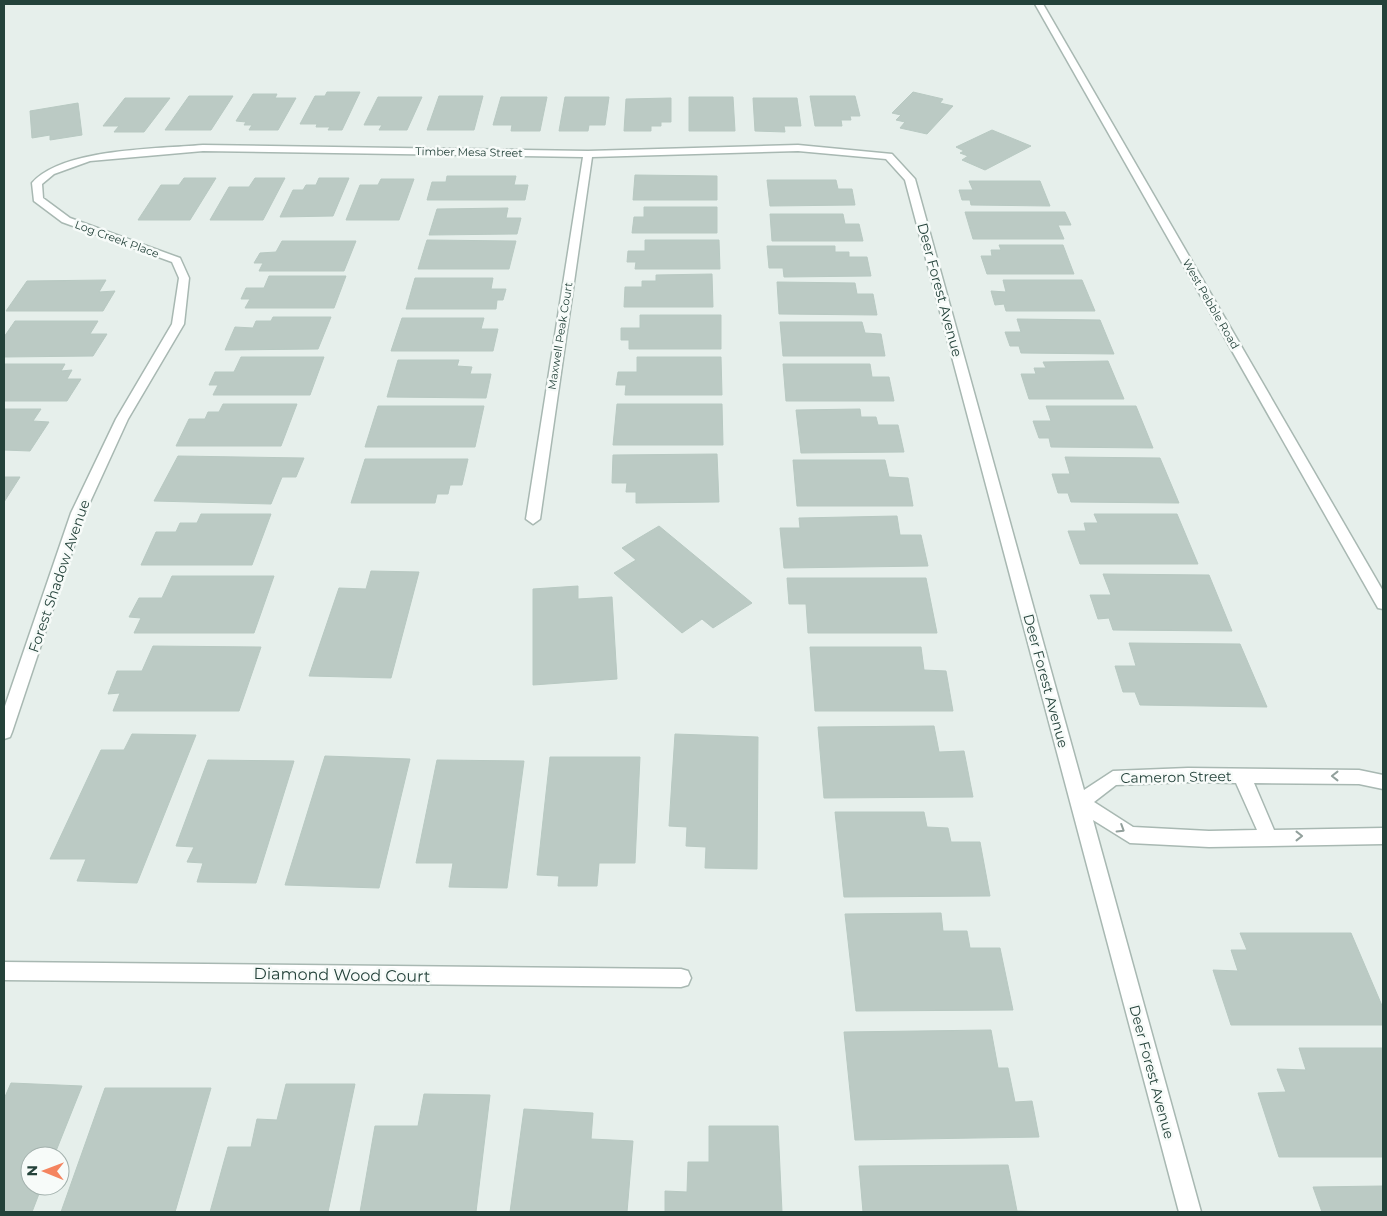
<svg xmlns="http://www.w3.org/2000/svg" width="1387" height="1216" font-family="Montserrat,sans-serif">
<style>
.building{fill:#bbcac4;stroke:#b8c9c2}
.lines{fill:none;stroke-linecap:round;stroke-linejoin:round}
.minor-casing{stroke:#a8b8b2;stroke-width:3}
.minor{fill:#fff;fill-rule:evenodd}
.oneway{stroke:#92a09c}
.labels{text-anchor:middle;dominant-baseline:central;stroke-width:5;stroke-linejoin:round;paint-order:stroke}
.far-street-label{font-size:11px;fill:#24423a;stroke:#f7fbf9}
.street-label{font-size:14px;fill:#24423a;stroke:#f7fbf9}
.near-street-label{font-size:16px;fill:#24423a;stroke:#f7fbf9}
</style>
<rect width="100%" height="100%" fill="#e6efeb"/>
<g class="building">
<path d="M 327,92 L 360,92 L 342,130 L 328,130 L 330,127 L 316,127 L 317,124 L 300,124 L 315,96 L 325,96 Z"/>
<path d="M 913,92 L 943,99 L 940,103 L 953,106 L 927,134 L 900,128 L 905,122 L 896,120 L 901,115 L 892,113 Z"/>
<path d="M 253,94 L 277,94 L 275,98 L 296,98 L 278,130 L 249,130 L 252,125 L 244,125 L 246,122 L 236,121 Z"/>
<path d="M 189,96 L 233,96 L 211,130 L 165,130 Z"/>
<path d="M 439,96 L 483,96 L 474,130 L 427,130 Z"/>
<path d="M 810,96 L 855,96 L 860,116 L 850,116 L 851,120 L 841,120 L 842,126 L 815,126 Z"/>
<path d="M 378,97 L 422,97 L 407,130 L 379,130 L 382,125 L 364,125 Z"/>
<path d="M 501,97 L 547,97 L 540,131 L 511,131 L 512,125 L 493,125 Z"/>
<path d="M 565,97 L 609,97 L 605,125 L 589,125 L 588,131 L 559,131 Z"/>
<path d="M 689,97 L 733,97 L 735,131 L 689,131 Z"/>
<path d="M 125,98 L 170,98 L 144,132 L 114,132 L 119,126 L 103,126 Z"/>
<path d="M 671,98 L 671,122 L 661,122 L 661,126 L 651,126 L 651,131 L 624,131 L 626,99 Z"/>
<path d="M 753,98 L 797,98 L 801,126 L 784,126 L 785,132 L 755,131 Z"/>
<path d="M 78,103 L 82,135 L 50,140 L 50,135 L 32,138 L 30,111 Z"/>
<path d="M 992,130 L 1031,146 L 985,170 L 962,160 L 968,156 L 960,153 L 964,151 L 956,147 Z"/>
<path d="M 635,175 L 717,176 L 717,200 L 633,200 Z"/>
<path d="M 447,176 L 516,176 L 514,185 L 528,185 L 525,200 L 427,200 L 432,182 L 446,182 Z"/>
<path d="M 184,178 L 216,178 L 190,220 L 138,220 L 161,185 L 179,185 Z"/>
<path d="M 255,178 L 285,178 L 263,220 L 210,220 L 229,187 L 249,187 Z"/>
<path d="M 319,178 L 349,178 L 333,216 L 280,217 L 293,190 L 303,190 L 306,185 L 316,185 Z"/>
<path d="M 381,179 L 414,179 L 399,220 L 346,220 L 360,185 L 378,185 Z"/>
<path d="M 767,180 L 836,180 L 838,189 L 852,189 L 855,205 L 770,206 Z"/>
<path d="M 969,181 L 1040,181 L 1050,206 L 971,205 L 970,200 L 962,200 L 959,190 L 973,190 Z"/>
<path d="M 644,207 L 717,207 L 717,233 L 632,233 L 634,217 L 644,217 Z"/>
<path d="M 508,208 L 506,218 L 521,218 L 517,234 L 429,235 L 437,209 Z"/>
<path d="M 965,212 L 1065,212 L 1071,225 L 1058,225 L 1064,239 L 973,239 Z"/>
<path d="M 770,214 L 843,214 L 845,224 L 859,224 L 863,241 L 772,241 Z"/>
<path d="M 427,240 L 516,241 L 509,269 L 418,269 Z"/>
<path d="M 645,240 L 719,240 L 720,269 L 635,269 L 636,262 L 627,262 L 628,251 L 645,251 Z"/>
<path d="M 282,241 L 356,241 L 344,271 L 259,271 L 263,263 L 254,263 L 260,253 L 276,252 Z"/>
<path d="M 999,245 L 1063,245 L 1074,274 L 987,274 L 981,256 L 992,256 L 991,250 L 1001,250 Z"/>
<path d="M 767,246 L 835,246 L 835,252 L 849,252 L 849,257 L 867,257 L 871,276 L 784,277 L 783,268 L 769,268 Z"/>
<path d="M 712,274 L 713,307 L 624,307 L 625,287 L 642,287 L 642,281 L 656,281 L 656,275 Z"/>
<path d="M 269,276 L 346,276 L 334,308 L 245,308 L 250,299 L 241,299 L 246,288 L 264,288 Z"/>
<path d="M 415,278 L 493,278 L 491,289 L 506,289 L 503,300 L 497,300 L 496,309 L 406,309 Z"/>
<path d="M 106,280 L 99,292 L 115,291 L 103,311 L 6,311 L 27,281 Z"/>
<path d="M 1003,280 L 1082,280 L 1095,311 L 1006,311 L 1004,304 L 995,305 L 991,291 L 1006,292 Z"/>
<path d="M 777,282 L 855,283 L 857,294 L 873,294 L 877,315 L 779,314 Z"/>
<path d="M 640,315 L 721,315 L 721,349 L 629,349 L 629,340 L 621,340 L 621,328 L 640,328 Z"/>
<path d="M 273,317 L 331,317 L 318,349 L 225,350 L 235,327 L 253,328 L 256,321 L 271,321 Z"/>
<path d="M 402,318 L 484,318 L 481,329 L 498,329 L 493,351 L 391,351 Z"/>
<path d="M 1017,319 L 1100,320 L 1114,354 L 1021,353 L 1019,346 L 1010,346 L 1005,332 L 1021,332 Z"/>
<path d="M 15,321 L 98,321 L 90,334 L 107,334 L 93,356 L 4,357 L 4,337 Z"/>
<path d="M 780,322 L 862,322 L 865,333 L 881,334 L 885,356 L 783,356 Z"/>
<path d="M 241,357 L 324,357 L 310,395 L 213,395 L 218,385 L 209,385 L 215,372 L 234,372 Z"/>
<path d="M 637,357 L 721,357 L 722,395 L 625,395 L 626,385 L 616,385 L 618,372 L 637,372 Z"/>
<path d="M 398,360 L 459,360 L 457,366 L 472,367 L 470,374 L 491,374 L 486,398 L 387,397 Z"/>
<path d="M 1108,361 L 1124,399 L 1029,399 L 1021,374 L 1036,374 L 1034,368 L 1046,368 L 1043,362 Z"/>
<path d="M 4,364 L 65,364 L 61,371 L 72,370 L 67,379 L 81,379 L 67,401 L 4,401 Z"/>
<path d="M 783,364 L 870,364 L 872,377 L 889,377 L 894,401 L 786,401 Z"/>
<path d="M 223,404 L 297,404 L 281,446 L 176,446 L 189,419 L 205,419 L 208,412 L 219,412 Z"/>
<path d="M 617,404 L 722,404 L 723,445 L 613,445 Z"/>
<path d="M 378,406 L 484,406 L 475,447 L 365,447 Z"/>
<path d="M 1046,406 L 1136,406 L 1153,448 L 1051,447 L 1049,438 L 1039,438 L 1033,421 L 1051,421 Z"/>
<path d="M 4,409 L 41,409 L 33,421 L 49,422 L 30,451 L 4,450 Z"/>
<path d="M 860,409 L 861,417 L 876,417 L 878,425 L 898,425 L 904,452 L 801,453 L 796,410 Z"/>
<path d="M 717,454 L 719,502 L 636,503 L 636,492 L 626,492 L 627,483 L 612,483 L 613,455 Z"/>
<path d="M 178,456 L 304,458 L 296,477 L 282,477 L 271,504 L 154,501 Z"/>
<path d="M 1065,457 L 1160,458 L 1179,503 L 1071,502 L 1068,493 L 1058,493 L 1052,474 L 1070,474 Z"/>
<path d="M 365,459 L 468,459 L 462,485 L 450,485 L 448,494 L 437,494 L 435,503 L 351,503 Z"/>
<path d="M 793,460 L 885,460 L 889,477 L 908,478 L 913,506 L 797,506 Z"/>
<path d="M 4,477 L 20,477 L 4,502 Z"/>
<path d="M 201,514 L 271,514 L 252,565 L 141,565 L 156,532 L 176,532 L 180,523 L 197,523 Z"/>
<path d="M 1094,514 L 1177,514 L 1198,564 L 1080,564 L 1068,531 L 1086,531 L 1084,523 L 1098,523 Z"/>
<path d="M 897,516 L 900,535 L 921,535 L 928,566 L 784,568 L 780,528 L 800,528 L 799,518 Z"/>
<path d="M 659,526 L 752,603 L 713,628 L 702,619 L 682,633 L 614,573 L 636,560 L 622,548 Z"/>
<path d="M 371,571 L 419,572 L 391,678 L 309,676 L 339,588 L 366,589 Z"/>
<path d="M 1103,574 L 1209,575 L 1232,631 L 1113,630 L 1109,618 L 1098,619 L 1090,595 L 1111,595 Z"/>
<path d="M 172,576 L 274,576 L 254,633 L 134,633 L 141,618 L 129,617 L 139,598 L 162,598 Z"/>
<path d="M 787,578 L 926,578 L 937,633 L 808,633 L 806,604 L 789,604 Z"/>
<path d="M 578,586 L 578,599 L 612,597 L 617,679 L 533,685 L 533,589 Z"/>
<path d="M 1129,643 L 1240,644 L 1267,707 L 1140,705 L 1135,692 L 1123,692 L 1115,666 L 1136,666 Z"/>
<path d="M 153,646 L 261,647 L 239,711 L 113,711 L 120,693 L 108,694 L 117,671 L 142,671 Z"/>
<path d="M 810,647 L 921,647 L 924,670 L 946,671 L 953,711 L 815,711 Z"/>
<path d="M 934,726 L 939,752 L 964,751 L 973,797 L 824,798 L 818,727 Z"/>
<path d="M 132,734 L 196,735 L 137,883 L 77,881 L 86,859 L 50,859 L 101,750 L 124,750 Z"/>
<path d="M 675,734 L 758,737 L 757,869 L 705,868 L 706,847 L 686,846 L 687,827 L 669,826 Z"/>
<path d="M 325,756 L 410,759 L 379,888 L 285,885 Z"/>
<path d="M 550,757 L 640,757 L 635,863 L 599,863 L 597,886 L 558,886 L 559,876 L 537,875 Z"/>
<path d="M 208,760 L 294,761 L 256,883 L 197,882 L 203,863 L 187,862 L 194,847 L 176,846 Z"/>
<path d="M 437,760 L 524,761 L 507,888 L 449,887 L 453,863 L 416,863 Z"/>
<path d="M 835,812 L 924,812 L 927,827 L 948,828 L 951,842 L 980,842 L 990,896 L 844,897 Z"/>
<path d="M 941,913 L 943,931 L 967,931 L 970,948 L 1000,948 L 1013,1010 L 856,1011 L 845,914 Z"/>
<path d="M 1240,933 L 1351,933 L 1383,1008 L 1383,1025 L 1231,1025 L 1213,970 L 1238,971 L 1231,950 L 1247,950 Z"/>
<path d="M 991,1030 L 998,1068 L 1008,1068 L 1015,1102 L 1032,1101 L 1039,1137 L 855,1140 L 844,1032 Z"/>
<path d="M 1299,1048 L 1383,1048 L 1383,1157 L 1279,1157 L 1258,1093 L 1286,1092 L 1277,1069 L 1306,1070 Z"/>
<path d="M 11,1083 L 82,1086 L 54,1156 L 30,1156 L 30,1186 L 42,1186 L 32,1212 L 4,1212 L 4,1099 Z"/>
<path d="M 286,1084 L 355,1084 L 328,1212 L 210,1212 L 228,1147 L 251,1147 L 257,1119 L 277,1120 Z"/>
<path d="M 105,1088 L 211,1088 L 175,1212 L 61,1212 Z"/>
<path d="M 424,1094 L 490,1095 L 476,1212 L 360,1212 L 375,1126 L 418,1126 Z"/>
<path d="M 524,1109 L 593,1113 L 591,1139 L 633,1141 L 627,1212 L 510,1212 Z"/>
<path d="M 709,1126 L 778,1126 L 782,1212 L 665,1212 L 665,1191 L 687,1192 L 688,1162 L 709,1162 Z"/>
<path d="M 1008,1165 L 1017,1211 L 1053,1212 L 863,1212 L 859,1166 Z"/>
<path d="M 1383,1186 L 1383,1212 L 1322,1212 L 1313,1187 Z"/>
</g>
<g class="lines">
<defs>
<g id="minor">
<path d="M 1035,4 L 1043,4 L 1383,591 L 1383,609 L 1378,608 Z"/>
<path d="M 203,145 L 588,151 L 798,145 L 892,154 L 915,179 L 1084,790 L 1113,771 L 1188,768 L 1359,770 L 1383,775 L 1383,789 L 1359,784 L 1254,783 L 1274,830 L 1383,828 L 1383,844 L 1209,847 L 1130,843 L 1093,820 L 1201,1212 L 1179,1212 L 905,180 L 886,159 L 798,151 L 592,157 L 540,519 L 533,524 L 526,519 L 583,157 L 203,151 L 90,161 L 54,174 L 42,184 L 43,198 L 70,218 L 180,258 L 189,278 L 184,324 L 128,419 L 85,513 L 12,732 L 10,737 L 4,739 L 4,709 L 71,513 L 116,419 L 172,324 L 179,278 L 172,262 L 62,222 L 34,201 L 32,183 C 63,148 158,149 203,145 ZM 1188,782 L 1236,783 L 1257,830 L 1209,831 L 1133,827 L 1094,802 L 1116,785 Z"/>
<path d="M 4,962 L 681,969 L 688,971 L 691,978 L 688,985 L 681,987 L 4,980 Z"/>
</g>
</defs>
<use href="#minor" class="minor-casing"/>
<use href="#minor" class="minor"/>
</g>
<defs><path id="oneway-chevron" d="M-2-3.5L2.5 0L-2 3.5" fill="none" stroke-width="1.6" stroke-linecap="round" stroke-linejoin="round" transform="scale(1.25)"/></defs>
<g class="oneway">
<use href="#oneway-chevron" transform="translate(1335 776) rotate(-180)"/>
<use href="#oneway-chevron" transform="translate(1121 829) rotate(32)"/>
<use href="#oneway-chevron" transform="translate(1299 836)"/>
</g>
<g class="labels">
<g class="far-street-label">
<text transform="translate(469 152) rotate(1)">Timber Mesa Street</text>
<text transform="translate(117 239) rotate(20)">Log Creek Place</text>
<text transform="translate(1211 304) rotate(60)">West Pebble Road</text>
<text transform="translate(560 336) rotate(-81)">Maxwell Peak Court</text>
</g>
<g class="street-label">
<text transform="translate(940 290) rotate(75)">Deer Forest Avenue</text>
<text transform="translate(59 576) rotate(-71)">Forest Shadow Avenue</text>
<text transform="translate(1046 681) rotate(75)">Deer Forest Avenue</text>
<text transform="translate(1176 777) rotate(-1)">Cameron Street</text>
<text transform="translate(1152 1072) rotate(75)">Deer Forest Avenue</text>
</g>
<g class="near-street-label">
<text transform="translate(342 975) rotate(1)">Diamond Wood Court</text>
</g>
</g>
<rect width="1387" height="1216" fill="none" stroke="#24423a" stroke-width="10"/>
<g transform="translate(45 1171) rotate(271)"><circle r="24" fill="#f7fbf9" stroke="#a3b1ad"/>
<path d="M0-4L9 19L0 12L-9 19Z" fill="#f4845f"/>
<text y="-8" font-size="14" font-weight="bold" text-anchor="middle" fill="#24423a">N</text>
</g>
</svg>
